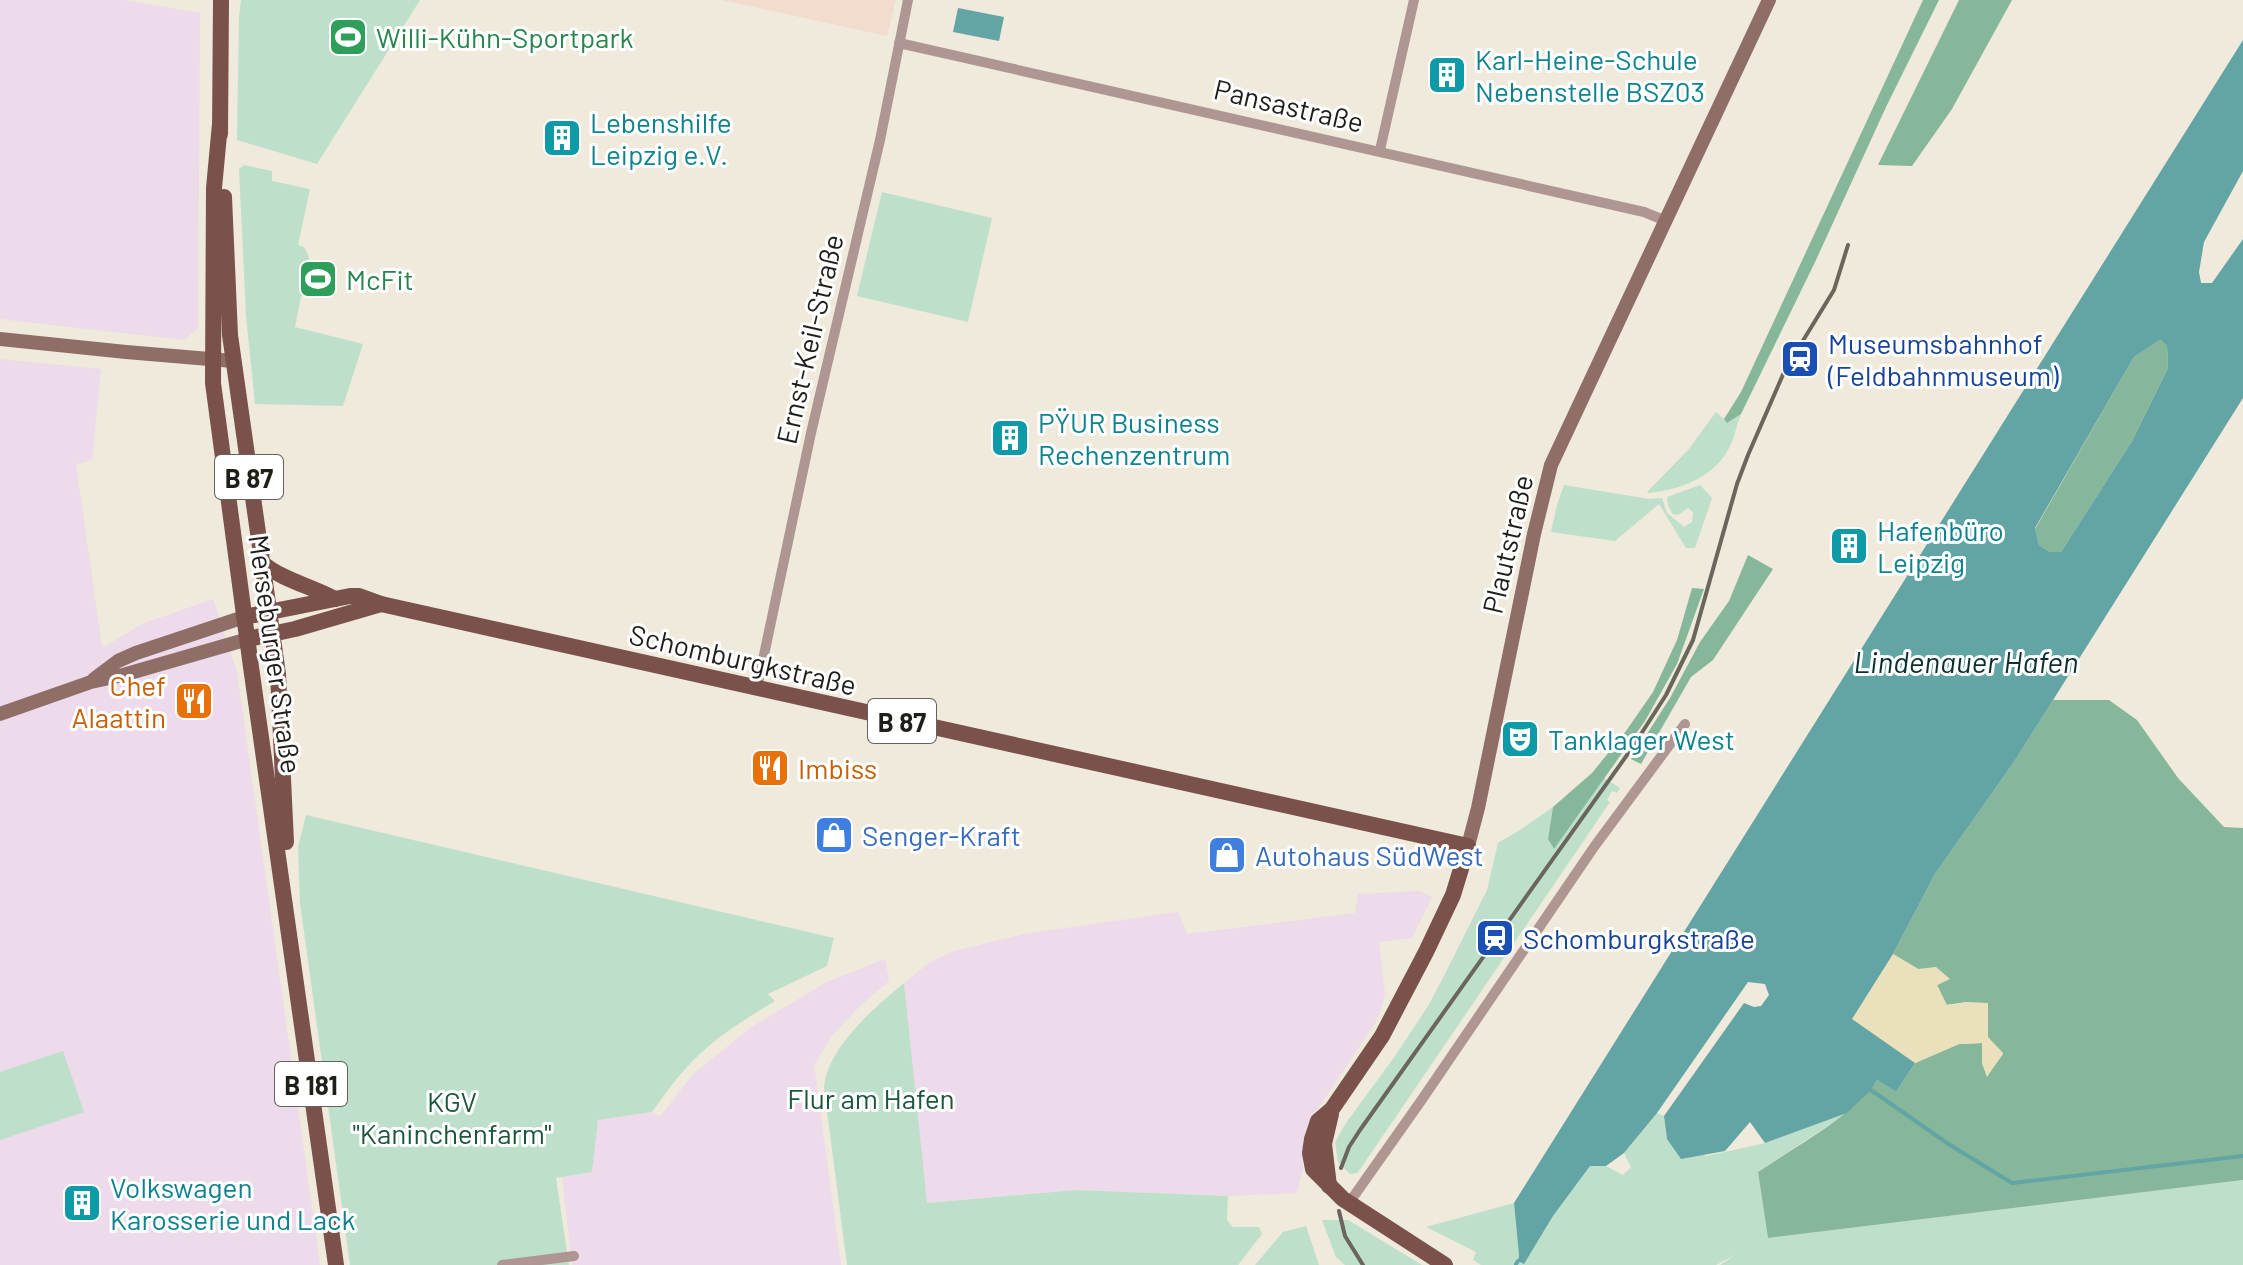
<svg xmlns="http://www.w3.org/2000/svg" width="2243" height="1265" font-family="Barlow,sans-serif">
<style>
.industrial{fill:#eddaea}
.education{fill:#f1dcce}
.green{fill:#bee0cb}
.forest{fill:#87b79a}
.sand{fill:#eae1bc}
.water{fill:#63a4a4;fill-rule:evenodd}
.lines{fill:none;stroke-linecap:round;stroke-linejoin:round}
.stream{stroke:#63a4a4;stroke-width:4}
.street{stroke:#af9692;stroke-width:10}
.secondary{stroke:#906e68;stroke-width:14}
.primary{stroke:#7a514b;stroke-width:16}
.rail{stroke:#6a665e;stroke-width:4}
.labels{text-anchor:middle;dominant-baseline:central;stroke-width:6;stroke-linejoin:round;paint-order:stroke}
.shield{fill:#fff;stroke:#63625e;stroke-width:2}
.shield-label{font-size:26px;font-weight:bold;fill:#201e19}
.leisure-label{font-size:28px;fill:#27864d;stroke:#fff;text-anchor:start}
.culture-label{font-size:28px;fill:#0d838f;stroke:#fff;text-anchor:start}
.street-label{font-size:28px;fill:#201e19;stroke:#fff}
.transit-label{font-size:28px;fill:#164399;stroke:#fff;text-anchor:start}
.food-label{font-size:28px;fill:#c56008;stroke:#fff;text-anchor:end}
.shop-label{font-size:28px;fill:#366cbe;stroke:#fff;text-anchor:start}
.park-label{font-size:28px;fill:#1c5639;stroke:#fff}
.water-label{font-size:30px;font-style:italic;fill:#0d2f2f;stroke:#fff}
</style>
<rect width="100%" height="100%" fill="#efeadb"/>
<g class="industrial">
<path d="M 0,0 L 125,0 L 200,13 L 198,328 L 184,340 L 0,319 Z"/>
<path d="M 0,359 L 101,369 L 92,460 L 76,464 L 102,648 L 142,624 L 213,599 L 237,672 L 320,1265 L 0,1265 Z"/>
<path d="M 1420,891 L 1432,897 L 1412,938 L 1379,942 L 1385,994 L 1381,1009 L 1375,1023 L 1307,1125 L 1303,1140 L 1303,1169 L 1297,1193 L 1228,1196 L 1076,1190 L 926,1203 L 904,983 L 929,963 L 954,951 L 1024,934 L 1178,912 L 1187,934 L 1355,913 L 1358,894 Z"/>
<path d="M 885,959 L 889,981 L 860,1006 L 832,1036 L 814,1065 L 841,1265 L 572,1265 L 562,1177 L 592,1172 L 598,1120 L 652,1112 L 660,1117 L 693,1074 L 753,1026 L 827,982 Z"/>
</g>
<path class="education" d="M 722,0 L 896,0 L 887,36 Z"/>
<g class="green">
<path d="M 241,0 L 420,0 L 317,164 L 237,140 L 239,18 Z"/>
<path d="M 244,165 L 272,171 L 272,181 L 310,189 L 298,245 L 304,247 L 309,257 L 295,327 L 363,344 L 343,406 L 255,404 L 246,316 L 239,169 Z"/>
<path d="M 882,192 L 992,218 L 968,322 L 857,296 Z"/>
<path d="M 1716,412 L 1727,422 L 1741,414 C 1736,427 1733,444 1725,455 C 1708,480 1677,490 1649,493 L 1647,492 L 1688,450 Z"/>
<path d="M 1564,485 L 1649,499 L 1662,498 L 1667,513 L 1684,527 L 1692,522 L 1693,512 L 1688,508 L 1678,515 L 1673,514 L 1668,506 L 1667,497 L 1700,485 L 1712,498 L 1695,548 L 1686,548 L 1659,504 L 1615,541 L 1551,532 L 1557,505 Z"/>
<path d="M 1604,778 L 1620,788 L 1617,793 L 1612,791 L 1607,800 L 1610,802 L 1361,1168 L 1357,1173 L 1350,1174 L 1338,1162 L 1335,1142 L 1346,1123 L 1395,1056 L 1428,1006 L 1445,974 L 1487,890 L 1498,843 L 1520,830 L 1553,807 L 1548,839 L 1554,849 Z"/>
<path d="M 306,815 L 834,938 L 827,966 L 768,994 L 775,1001 C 749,1017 723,1032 701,1053 C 682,1070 667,1091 652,1112 L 598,1120 L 592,1172 L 556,1178 L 569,1265 L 350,1265 L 300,903 L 298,847 Z"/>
<path d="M 904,983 L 927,1203 L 1076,1190 L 1228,1196 L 1227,1220 L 1233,1227 L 1259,1227 L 1262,1234 L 1238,1265 L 847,1265 L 824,1088 C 827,1048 874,1008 904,983 Z"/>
<path d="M 63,1051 L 84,1112 L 0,1140 L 0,1072 Z"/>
<path d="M 1657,1113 L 1664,1116 L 1667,1139 L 1706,1156 L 1765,1143 L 1847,1113 L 1758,1172 L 1768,1238 L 2243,1180 L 2243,1265 L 1720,1265 L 1735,1255 L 1716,1265 L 1481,1265 L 1473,1260 L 1476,1252 L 1426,1227 L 1514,1203 L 1519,1255 L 1518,1261 L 1524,1264 L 1553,1216 L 1590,1166 L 1606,1166 L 1623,1175 L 1631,1167 L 1624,1153 Z"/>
<path d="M 1322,1220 L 1348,1220 L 1422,1265 L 1345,1265 L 1336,1257 Z"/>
<path d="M 1306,1226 L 1319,1265 L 1255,1265 L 1283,1232 Z"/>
</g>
<g class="forest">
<path d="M 1923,0 L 1939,0 L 1886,107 L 1816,260 L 1741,414 L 1727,423 L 1724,419 L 1741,392 Z"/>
<path d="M 1959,0 L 2012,0 L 1952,109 L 1912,166 L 1878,165 Z"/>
<path d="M 2162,338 L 2167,346 L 2168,368 L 2132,441 L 2061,552 L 2050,552 L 2039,545 L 2035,529 L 2134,357 Z"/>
<path d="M 1748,555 L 1773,569 L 1713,660 L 1691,677 L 1641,764 L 1631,759 L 1670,698 L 1700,642 L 1729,601 Z"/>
<path d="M 1692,588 L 1704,589 L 1677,664 L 1645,721 L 1554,849 L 1548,839 L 1553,807 L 1592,773 L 1626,731 L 1653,692 L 1677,640 Z"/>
<path d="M 2053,700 L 2109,700 L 2137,720 L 2178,778 L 2224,827 L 2243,828 L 2243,1180 L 1768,1238 L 1758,1172 C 1793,1148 1855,1115 1877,1080 L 1896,1092 L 1915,1063 L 1959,1044 L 1983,1043 L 1982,1063 L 1987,1076 L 2003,1054 L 1988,1038 L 1967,1002 L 1946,1005 L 1937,985 L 1949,979 L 1918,969 L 1893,954 L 1935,874 L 2014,762 Z"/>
</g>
<path class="sand" d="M 1893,954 L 1918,969 L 1936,967 L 1950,979 L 1937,985 L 1947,1005 L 1967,1002 L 1988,1003 L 1988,1037 L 2003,1053 L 1987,1077 L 1982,1063 L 1982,1043 L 1959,1044 L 1915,1063 L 1851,1019 Z"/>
<g class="water">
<path d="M 958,8 L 1004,17 L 999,41 L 953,32 Z"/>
<path d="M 2243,40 L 2243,171 L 2204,242 L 2199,272 L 2201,283 L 2212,283 L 2243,239 L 2243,398 L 2014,762 L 1935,874 L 1893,954 L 1852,1019 L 1915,1063 L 1896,1092 L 1877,1080 L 1870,1091 L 1847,1113 L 1765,1143 L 1750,1122 L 1725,1151 L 1681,1159 L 1667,1139 L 1664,1116 L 1744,1003 L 1754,1007 L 1761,1006 L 1769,995 L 1765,984 L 1748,982 L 1657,1113 L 1624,1153 L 1606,1166 L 1590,1166 L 1553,1216 L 1524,1264 L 1518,1261 L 1519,1255 L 1514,1203 ZM 2161,339 L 2167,346 L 2168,368 L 2132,441 L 2061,552 L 2050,552 L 2039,545 L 2035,528 L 2134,357 Z"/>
</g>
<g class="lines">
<g class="stream">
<path d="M 1868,1088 L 1950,1145 L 2012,1183 L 2243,1156"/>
<path d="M 1516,1264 L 1518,1261"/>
</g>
<g class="street">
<path d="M 899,43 L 1644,212 L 1666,221"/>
<path d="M 1380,150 L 1414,0"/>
<path d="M 757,688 L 811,433 L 880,140 L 908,0"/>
<path d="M 1349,1203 L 1423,1098 L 1594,847 L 1685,724"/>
<path d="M 502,1265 L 574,1256"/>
</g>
<g class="secondary">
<path d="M 0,339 L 126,352 L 233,361"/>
<path d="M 94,679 L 118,661 L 136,653 L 244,617"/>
<path d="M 0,714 L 91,682 L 123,675 L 248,639"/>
<path d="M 1468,846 L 1478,808 L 1534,534 L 1551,465 L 1769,0"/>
</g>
<g class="primary">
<path d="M 220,124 L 214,188 L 213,383 L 251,667 L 336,1265"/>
<path d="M 220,134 L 221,0"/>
<path d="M 224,197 L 230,335 L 278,674 L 286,842"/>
<path d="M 261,562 C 282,580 311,586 335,599"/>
<path d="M 244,617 L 350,596 L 359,596 L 381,604 L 1468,846 L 1453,895 L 1426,952 L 1382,1036 L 1332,1109 L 1318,1121 L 1312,1139 L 1310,1153 L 1313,1169 L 1343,1199 L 1445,1265"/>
<path d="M 248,639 L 295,629 L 381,604"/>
<path d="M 1329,1186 L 1324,1144 L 1331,1114"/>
</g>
<g class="rail">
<path d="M 1341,1168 L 1349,1147 L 1360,1130 L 1632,748 L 1666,695 L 1693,640 L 1737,484 L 1748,455 L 1785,370 L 1834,290 L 1848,245"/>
<path d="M 1339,1211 L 1345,1236 L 1363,1265"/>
</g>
</g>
<defs>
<symbol id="stadium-square" viewBox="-11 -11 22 22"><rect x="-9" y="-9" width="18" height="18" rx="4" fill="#2e9e5b" stroke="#fff"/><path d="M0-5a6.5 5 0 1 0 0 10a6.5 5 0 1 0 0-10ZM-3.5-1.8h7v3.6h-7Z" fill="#fff"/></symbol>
<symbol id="building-square" viewBox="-11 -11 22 22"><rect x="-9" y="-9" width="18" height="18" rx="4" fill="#0f9aa8" stroke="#fff"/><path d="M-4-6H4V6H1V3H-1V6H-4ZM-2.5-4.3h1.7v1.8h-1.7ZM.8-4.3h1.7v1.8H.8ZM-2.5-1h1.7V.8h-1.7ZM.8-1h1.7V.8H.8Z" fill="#fff"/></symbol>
<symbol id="station-square" viewBox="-11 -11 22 22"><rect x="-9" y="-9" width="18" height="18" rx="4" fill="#1a4fb4" stroke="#fff"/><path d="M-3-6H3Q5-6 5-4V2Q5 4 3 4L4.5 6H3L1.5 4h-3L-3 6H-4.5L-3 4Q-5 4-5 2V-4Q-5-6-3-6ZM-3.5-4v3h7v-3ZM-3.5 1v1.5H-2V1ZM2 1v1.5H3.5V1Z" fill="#fff"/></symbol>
<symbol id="restaurant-square" viewBox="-11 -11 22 22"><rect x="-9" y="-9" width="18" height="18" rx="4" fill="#e8710a" stroke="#fff"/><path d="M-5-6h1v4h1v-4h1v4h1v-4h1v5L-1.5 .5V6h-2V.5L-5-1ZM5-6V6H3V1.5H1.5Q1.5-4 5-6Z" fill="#fff"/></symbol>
<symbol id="theatre-square" viewBox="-11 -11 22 22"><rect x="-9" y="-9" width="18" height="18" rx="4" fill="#0f9aa8" stroke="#fff"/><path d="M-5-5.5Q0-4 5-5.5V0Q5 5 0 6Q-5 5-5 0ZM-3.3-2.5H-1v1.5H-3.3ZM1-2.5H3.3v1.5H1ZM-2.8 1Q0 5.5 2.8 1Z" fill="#fff"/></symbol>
<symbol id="shop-square" viewBox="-11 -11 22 22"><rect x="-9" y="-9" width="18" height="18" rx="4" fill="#3f7fe0" stroke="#fff"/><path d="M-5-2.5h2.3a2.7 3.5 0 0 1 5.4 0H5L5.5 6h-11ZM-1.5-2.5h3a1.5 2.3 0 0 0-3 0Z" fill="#fff"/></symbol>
</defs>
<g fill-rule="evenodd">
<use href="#stadium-square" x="326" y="15" width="44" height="44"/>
<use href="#building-square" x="1425" y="53" width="44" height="44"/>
<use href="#building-square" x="540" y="116" width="44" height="44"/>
<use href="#stadium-square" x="296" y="257" width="44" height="44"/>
<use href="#station-square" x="1778" y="337" width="44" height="44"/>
<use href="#building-square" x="988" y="416" width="44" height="44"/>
<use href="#building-square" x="1827" y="524" width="44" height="44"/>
<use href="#restaurant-square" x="172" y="679" width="44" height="44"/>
<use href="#theatre-square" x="1498" y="717" width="44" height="44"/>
<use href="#restaurant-square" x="748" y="746" width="44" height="44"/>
<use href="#shop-square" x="812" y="813" width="44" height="44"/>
<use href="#shop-square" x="1205" y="833" width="44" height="44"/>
<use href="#station-square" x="1473" y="916" width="44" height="44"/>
<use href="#building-square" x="60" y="1181" width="44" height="44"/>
</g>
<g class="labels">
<g class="shield">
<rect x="215" y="455" width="68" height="44" rx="6"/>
<rect x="868" y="699" width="68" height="44" rx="6"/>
<rect x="275" y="1062" width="72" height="44" rx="6"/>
</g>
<g class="shield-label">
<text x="249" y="477">B 87</text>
<text x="902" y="721">B 87</text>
<text x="311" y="1084">B 181</text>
</g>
<g class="leisure-label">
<text x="376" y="37">Willi-Kühn-Sportpark</text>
<text x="346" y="279">McFit</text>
</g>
<g class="culture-label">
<text x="1475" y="59">Karl-Heine-Schule<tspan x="1475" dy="32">Nebenstelle BSZ03</tspan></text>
<text x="590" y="122">Lebenshilfe<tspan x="590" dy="32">Leipzig e.V.</tspan></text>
<text x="1038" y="422">PŸUR Business<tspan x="1038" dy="32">Rechenzentrum</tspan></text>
<text x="1877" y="530">Hafenbüro<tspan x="1877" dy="32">Leipzig</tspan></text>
<text x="1548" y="739">Tanklager West</text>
<text x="110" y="1187">Volkswagen<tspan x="110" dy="32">Karosserie und Lack</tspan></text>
</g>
<g class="street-label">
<text transform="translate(1289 105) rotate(13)">Pansastraße</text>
<text transform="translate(809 339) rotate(-77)">Ernst-Keil-Straße</text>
<text transform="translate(1507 544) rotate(-77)">Plautstraße</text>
<text transform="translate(276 654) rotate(82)">Merseburger Straße</text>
<text transform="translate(743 659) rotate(13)">Schomburgkstraße</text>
</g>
<g class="transit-label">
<text x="1828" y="343">Museumsbahnhof<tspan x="1828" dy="32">(Feldbahnmuseum)</tspan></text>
<text x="1523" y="938">Schomburgkstraße</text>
</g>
<g class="food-label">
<text x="166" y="685">Chef<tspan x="166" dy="32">Alaattin</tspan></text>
<text x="798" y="768" text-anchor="start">Imbiss</text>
</g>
<g class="shop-label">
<text x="862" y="835">Senger-Kraft</text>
<text x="1255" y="855">Autohaus SüdWest</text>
</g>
<g class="park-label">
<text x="871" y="1098">Flur am Hafen</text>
<text x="452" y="1101">KGV<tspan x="452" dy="32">"Kaninchenfarm"</tspan></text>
</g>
<g class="water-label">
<text x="1966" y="661">Lindenauer Hafen</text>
</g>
</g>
</svg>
